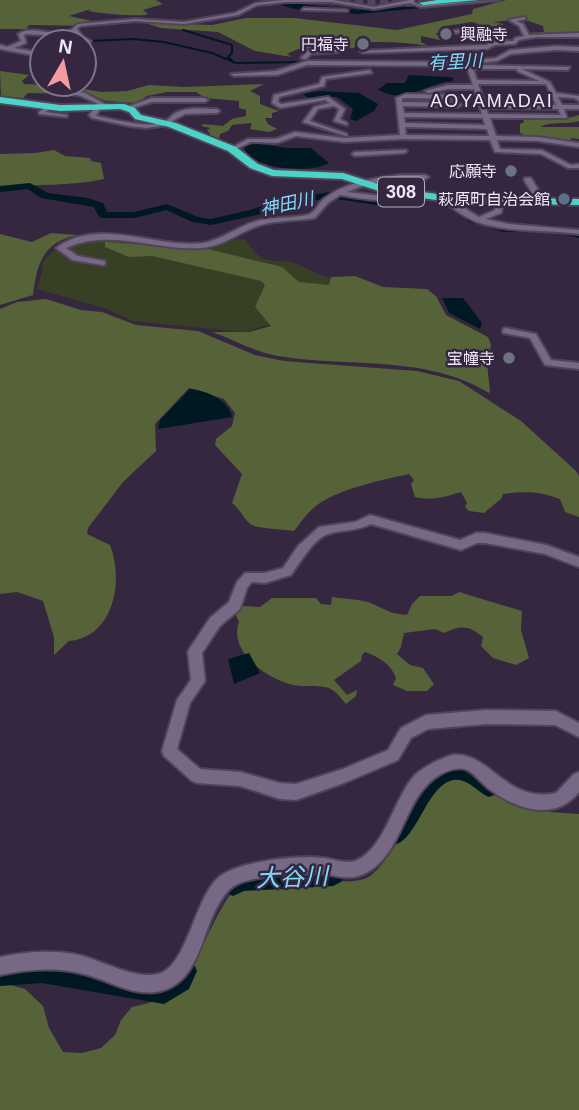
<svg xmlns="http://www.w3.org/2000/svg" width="579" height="1110" font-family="Arial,'Noto Sans JP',sans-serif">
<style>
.green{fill:#374024}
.forest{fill:#566338}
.water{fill:#001821}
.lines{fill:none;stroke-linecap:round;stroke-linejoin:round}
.stream{stroke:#001821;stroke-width:2}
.river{fill:#001821;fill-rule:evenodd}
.highway-tunnel{stroke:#51445c;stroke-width:8;stroke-dasharray:8 4.5;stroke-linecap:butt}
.minor-casing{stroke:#504459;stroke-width:4}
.highway-casing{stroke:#504459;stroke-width:4}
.minor{fill:#776885;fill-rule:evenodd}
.highway{fill:#4bd3c8;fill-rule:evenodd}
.worship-dot{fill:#6b7280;stroke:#352740;stroke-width:2.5}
.service-dot{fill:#5c6f8a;stroke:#352740;stroke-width:2.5}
.labels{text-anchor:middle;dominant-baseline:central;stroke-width:5;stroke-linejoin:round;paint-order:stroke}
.far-poi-label{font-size:16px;fill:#f0e8f8;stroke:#352740;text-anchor:end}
.far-water-label{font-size:18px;font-style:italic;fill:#7fd9f8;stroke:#352740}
.far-neighbourhood-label{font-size:18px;letter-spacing:2px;fill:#f0e8f8;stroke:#352740}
.shield{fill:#352740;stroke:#b8aec1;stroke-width:2}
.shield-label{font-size:18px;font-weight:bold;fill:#f0e8f8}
.near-water-label{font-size:24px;font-style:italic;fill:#7fd9f8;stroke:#352740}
</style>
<rect width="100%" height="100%" fill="#352740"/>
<path class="green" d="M 245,239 C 266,270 269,256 297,264 C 309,268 319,277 333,278 L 324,291 L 273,324 L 242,332 L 133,321 L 104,308 L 37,289 L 43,269 L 41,265 C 67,219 160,251 203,247 C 217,246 231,238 245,239 Z"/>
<g class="forest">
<path d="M 0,0 L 156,0 L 163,4 L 143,10 L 148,14 L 145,15 C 125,16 107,14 88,11 L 91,9 L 69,16 L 92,21 L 212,25 L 246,18 L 294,18 L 397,30 L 472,14 L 473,9 L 506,0 L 579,0 L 579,35 L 528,36 L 528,33 L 544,32 L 543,26 L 523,19 L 493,22 L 503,24 L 502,27 L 477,25 L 479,24 L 472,22 L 446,26 L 453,31 L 444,30 L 435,34 L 446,38 L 445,41 L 421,36 L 421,42 L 428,46 C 404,42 381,41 358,43 L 354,48 L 323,50 L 310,48 L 298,49 L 287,54 L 292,57 L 255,51 L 218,32 L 161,28 L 142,22 L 97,26 L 29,25 L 27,29 L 0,29 Z"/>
<path d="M 0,71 L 29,75 L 22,81 L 24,84 L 65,86 L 102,92 L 127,91 L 149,85 L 185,87 L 264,84 L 250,91 L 260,96 L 260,104 L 279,111 L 272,113 L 272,118 L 265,118 L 268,124 L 277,129 L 269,132 L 250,129 L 252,124 L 250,123 L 232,125 L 228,131 L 220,134 L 219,139 L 213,138 L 207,130 L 211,128 L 201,126 L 203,124 L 223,126 L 232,119 L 246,116 L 246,110 L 239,108 L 239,101 L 205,98 L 196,92 L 167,92 L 147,96 L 136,103 L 106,101 L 88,94 L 28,93 L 23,98 L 1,96 Z"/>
<path d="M 579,115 L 579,121 C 566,125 550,121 540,127 L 579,127 L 579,139 L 571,138 L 571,142 L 528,137 L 520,133 L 520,124 L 524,122 L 523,118 L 565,119 Z"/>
<path d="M 54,150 L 65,156 L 90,158 L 91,161 L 101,163 L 104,179 C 69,187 35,183 0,188 L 0,154 L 36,153 Z"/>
<path d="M 51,233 L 78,235 C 43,242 37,263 33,295 L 0,305 L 0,234 L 32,242 Z"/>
<path d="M 105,242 L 208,249 L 282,267 L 299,282 L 329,285 L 331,277 L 355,276 L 383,287 L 427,289 L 436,296 L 446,315 L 488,337 L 491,345 L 487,363 L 490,391 L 489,393 C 425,354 350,368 278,356 C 254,352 235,340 212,332 L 249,332 L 271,326 L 255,307 L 265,285 L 261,281 L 152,256 L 129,257 L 105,247 Z"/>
<path d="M 46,299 L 81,310 L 102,312 L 136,325 L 198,331 L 255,355 L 284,361 L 417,371 L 459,381 L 521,421 L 576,471 L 579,476 L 579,517 L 565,512 L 560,499 C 541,491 522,491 503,494 L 502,498 L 484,513 L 469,511 L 465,507 L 467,503 L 461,492 C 445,497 431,501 415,497 L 411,484 L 414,480 L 409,474 C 382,480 343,488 320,503 C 309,510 302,521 294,531 C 284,529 256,529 250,524 C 243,518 240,509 232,503 L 242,474 L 215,445 L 216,439 L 232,426 L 235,413 L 224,399 L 189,388 L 155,424 L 156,451 L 123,482 L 88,528 L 87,534 L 110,545 C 124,581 114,637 69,641 L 54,655 L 54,637 L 43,601 L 17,592 L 0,594 L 0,309 L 17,302 Z"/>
<path d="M 459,592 L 522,611 L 521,630 L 529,658 L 516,665 L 493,658 L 481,646 L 483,637 C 468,625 461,625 444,633 L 435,629 L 404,633 L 401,647 L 397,654 L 410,665 L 423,668 L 434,684 L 427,691 L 407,691 L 393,685 L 396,678 C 391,664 379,657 365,652 L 362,655 L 361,661 L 334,680 L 347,695 L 357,690 L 356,696 L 346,704 C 340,697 335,689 325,687 C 315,685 303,687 293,685 C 268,679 228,653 239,622 L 235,613 L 241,606 L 260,607 L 272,598 L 316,598 L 321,604 L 331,605 L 332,597 C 345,599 361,599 373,604 C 389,611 388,613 407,615 L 412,604 L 420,596 L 452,596 Z"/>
<path d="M 465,774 L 494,795 L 535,811 L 579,814 L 579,1110 L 0,1110 L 0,982 L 25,989 L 43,1006 L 49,1028 L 63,1052 L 82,1053 L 101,1048 L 115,1035 L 121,1020 L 132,1007 L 149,1003 L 184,987 C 195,965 221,899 237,888 C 252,879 304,879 322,880 C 336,881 358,884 370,876 C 399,855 420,785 449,776 C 453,774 460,774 465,774 Z"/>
</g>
<g class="water">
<path d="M 409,75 L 448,77 L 453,78 L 453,81 C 431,82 410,100 388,94 C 385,93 382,91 378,90 L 387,83 L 405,83 Z"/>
<path d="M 320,91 L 359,93 L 378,104 L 374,111 L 356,121 L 350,119 L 353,109 L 337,97 L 308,98 L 303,94 Z"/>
<path d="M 255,143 L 286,148 L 311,148 L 329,163 C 311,174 251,170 244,147 Z"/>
<path d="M 442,298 L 463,298 L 482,323 L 480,329 L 449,313 Z"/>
<path d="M 190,389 C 205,390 229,400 232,417 L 158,429 L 160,420 Z"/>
<path d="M 249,653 L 260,673 L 234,684 L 228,659 Z"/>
</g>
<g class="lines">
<g class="stream">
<path d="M 183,30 L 232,45 L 232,53 L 228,57 L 232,60"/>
<path d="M 72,41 L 83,41"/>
<path d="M 89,41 L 133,39 L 164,42 L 212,53 L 236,63 L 305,62"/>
</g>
<g class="river">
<path d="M 262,0 L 358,10 L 506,0 L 358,14 L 295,9 Z"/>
<path d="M 30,183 L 48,193 L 88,198 L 103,203 L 107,212 L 134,212 L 167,204 L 198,217 L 211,219 L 250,210 L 283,199 L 330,192 L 376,199 L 415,193 L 440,198 L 435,201 L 415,199 L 376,205 L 330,198 L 285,205 L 257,215 L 211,225 L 192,222 L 166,210 L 135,218 L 103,218 L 99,217 L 94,207 L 41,198 L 28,189 L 0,192 L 0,186 Z"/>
<path d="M 471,216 L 504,226 L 551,225 L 579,232 L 579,238 L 551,231 L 503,232 L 467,221 L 467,217 Z"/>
<path d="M 458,758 C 475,763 493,769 500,786 L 497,794 L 489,797 C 479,793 471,782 460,780 C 430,775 420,835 397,844 L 389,841 L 386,833 C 399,800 422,766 458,758 Z"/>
<path d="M 333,862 L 341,866 L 345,874 L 341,882 L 333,886 L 244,891 L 233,896 L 225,892 L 221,884 L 225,876 L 241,867 Z"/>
<path d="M 22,957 L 63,959 L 161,978 L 171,971 L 175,962 L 184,958 L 193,962 L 197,971 L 189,989 L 164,1004 L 42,983 L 0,986 L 0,960 Z"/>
</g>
<path class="highway-tunnel" d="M 305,0 L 423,3"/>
<defs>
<g id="minor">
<path d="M 283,0 L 333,0 L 374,7 L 410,0 L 414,0 L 414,3 L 421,5 L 500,0 L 421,7 L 410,3 L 374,9 L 331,2 L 287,2 L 257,5 L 238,15 L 184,24 L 135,21 L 80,26 L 77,29 L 83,37 L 91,41 L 84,50 L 85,42 L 79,39 L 75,33 L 60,36 L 26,34 L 24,35 L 26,43 L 14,48 L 42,53 L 42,57 L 0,49 L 0,45 L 7,47 L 21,41 L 18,34 C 33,24 54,38 70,31 C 73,29 75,26 78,24 L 135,19 L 184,22 L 235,13 L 256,3 Z"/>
<path d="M 304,8 L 346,10 L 348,11 L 302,10 Z"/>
<path d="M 524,17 L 526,19 L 516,21 L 523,24 L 529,35 L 579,33 L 579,37 L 536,37 L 519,40 L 515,44 L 495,45 L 487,49 L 363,53 L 360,51 L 486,45 L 492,42 L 502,41 L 473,31 L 456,33 L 453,31 L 473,27 L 506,39 L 506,41 L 513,41 L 515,38 L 524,36 L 519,26 L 509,20 Z"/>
<path d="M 556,46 L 579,47 L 579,51 L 556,50 L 511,54 L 497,61 L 456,66 L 307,65 L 277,75 L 234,76 L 231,74 L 276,71 L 307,61 L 456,62 L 496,58 L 510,50 Z"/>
<path d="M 337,49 L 339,52 L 311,54 L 306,59 L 301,58 L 309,50 Z"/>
<path d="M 470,65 L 570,67 L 568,70 L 522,69 L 550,82 L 556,93 L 579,96 L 579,101 L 574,98 L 558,97 L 562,105 L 579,105 L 579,109 L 564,109 L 567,118 L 490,118 L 496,136 L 538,137 L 579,143 L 579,147 L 538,141 L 497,140 L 500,149 L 542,150 L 571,165 L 579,164 L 579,168 L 568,168 L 541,154 L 495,152 L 490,140 L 403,139 L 344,142 L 296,136 L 277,143 L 251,142 L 234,150 L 229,149 L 248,139 L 276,139 L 295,132 L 344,138 L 400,135 L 396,98 L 406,94 L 456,95 L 459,97 L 456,99 L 406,98 L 402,99 L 402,102 L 458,103 L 461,105 L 458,107 L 403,106 L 404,113 L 482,114 L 474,89 L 448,89 L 428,93 L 425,91 L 448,85 L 473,85 L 467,67 ZM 473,69 L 517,69 L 517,71 L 539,81 L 477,80 ZM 478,84 L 546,84 L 556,105 L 485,104 ZM 486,108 L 558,109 L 561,115 L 488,114 ZM 404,117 L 483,118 L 485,125 L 405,123 ZM 405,127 L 487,129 L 489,136 L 406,135 Z"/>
<path d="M 42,66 L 42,78 L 34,73 Z"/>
<path d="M 370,70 L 372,73 L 326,79 L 324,86 L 279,97 L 278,102 L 281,104 L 328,97 L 345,109 L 340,119 L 347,123 L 347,125 L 334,121 L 339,109 L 334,106 L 318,109 L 310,121 L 347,134 L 347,136 L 303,122 L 314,107 L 330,103 L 325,100 L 280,108 L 272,103 L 274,95 L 319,84 L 322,77 Z"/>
<path d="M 43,84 L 85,93 L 107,105 L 102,106 L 96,116 C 113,119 151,130 166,121 C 169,119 171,116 174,114 C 187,106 203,109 217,109 L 220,111 L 217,113 L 185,114 L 174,120 L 169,125 L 146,128 L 129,126 L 92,118 L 89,115 L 98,104 L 81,96 L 45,89 Z"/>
<path d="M 152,98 L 205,98 L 208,100 L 205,102 L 152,102 L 127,110 L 124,108 Z"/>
<path d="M 50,104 L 53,106 L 46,112 L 67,115 L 67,117 L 39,114 L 39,112 Z"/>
<path d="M 406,150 L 407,151 L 404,153 L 355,156 L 352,154 L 355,152 Z"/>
<path d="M 401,175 L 425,175 L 429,177 L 425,179 C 399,179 372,181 347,192 L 382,196 L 408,191 L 412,193 C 390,205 363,199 340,195 L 328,203 L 315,218 C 297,221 278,220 261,225 C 240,231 223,247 200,248 C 155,251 110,228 66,248 L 78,256 L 105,261 L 105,265 L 102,265 L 72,260 L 56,248 C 99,216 156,249 203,243 C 222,240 238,226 257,221 C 271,217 300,218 310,214 C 316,211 319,202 325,198 C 346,182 375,178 401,175 Z"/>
<path d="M 525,178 L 531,178 L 546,202 L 545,204 L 539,204 L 524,180 Z"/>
<path d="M 440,195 C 451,197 468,211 479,217 L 495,210 L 498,200 L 504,200 L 501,213 L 486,219 L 509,224 L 579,230 L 579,234 C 546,229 508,233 477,222 C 464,217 451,207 440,199 Z"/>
<path d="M 506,328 L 536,334 L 551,360 L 579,363 L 579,369 L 545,365 L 530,338 L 503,333 L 503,329 Z"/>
<path d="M 370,515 L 460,540 L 476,533 L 485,533 L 546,545 L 579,557 L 579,567 L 545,554 L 485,543 L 477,543 L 461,550 L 371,524 C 355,532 343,529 328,534 C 313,539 300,563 291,575 L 265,583 L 252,582 L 247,588 L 240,609 L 220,626 L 202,653 L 205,681 L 190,703 L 177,749 L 200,769 L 240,772 L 280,783 L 296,784 L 343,769 L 388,750 L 401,728 L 426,715 L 486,710 L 556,711 L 579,723 L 579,737 L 555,725 L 486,724 L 428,729 L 411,738 L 398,760 L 344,783 L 296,800 L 280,799 L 240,786 L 197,783 L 192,781 L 164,756 L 162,751 L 177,700 L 191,680 L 188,652 L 190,648 L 210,618 L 229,602 L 237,582 L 245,573 L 265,573 L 283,568 L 298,546 L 319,527 L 355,522 Z"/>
<path d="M 452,755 C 490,751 506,804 556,793 L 574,774 L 579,772 L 579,792 C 555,822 517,810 489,789 C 481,783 474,772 465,769 C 457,767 446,771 439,775 C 402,798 404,855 364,874 C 349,881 337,875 322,874 C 302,873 244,875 230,889 C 200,918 206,979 161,991 C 134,998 109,980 84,974 C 57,967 28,969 0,975 L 0,957 C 24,952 49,950 74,954 C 99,958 135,982 161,973 C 187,963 195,900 217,879 C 234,861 299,855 324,858 C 334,859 345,864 355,861 C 385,850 394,797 415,775 C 426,765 438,760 452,755 Z"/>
</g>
<g id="highway">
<path d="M 479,0 L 423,5 L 419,3 L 437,0 Z"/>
<path d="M 0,97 L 60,105 L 124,104 L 135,108 L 141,115 L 176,123 L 236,147 L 258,164 L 274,170 L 343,173 L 387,187 L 458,197 L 579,199 L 579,205 L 458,203 L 385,193 L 342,179 L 272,176 L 250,168 L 228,151 L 169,127 L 135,119 L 129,112 L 120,109 L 60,111 L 0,103 Z"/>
</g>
</defs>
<use href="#minor" class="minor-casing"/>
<use href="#highway" class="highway-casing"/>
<use href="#minor" class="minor"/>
<use href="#highway" class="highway"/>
</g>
<g class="worship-dot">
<circle cx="446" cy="34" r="7"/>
<circle cx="363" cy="44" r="7"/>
<circle cx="511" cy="171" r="7"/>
<circle cx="509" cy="358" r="7"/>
</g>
<circle class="service-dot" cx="564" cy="199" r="7"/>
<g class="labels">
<g class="far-poi-label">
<text x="460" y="34" text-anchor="start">興融寺</text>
<text x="349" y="44">円福寺</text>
<text x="497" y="171">応願寺</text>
<text x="550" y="199">萩原町自治会館</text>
<text x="495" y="358">宝幢寺</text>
</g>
<g class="far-water-label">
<text transform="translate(455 62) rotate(-3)">有里川</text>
<text transform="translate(287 204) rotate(-12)">神田川</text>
</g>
<g class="far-neighbourhood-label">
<text x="492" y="101">AOYAMADAI</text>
</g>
<rect class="shield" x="378" y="177.5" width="46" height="29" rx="5"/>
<g class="shield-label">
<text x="401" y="192">308</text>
</g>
<g class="near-water-label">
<text transform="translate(292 877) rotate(-2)">大谷川</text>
</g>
</g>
<g transform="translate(63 63) rotate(9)"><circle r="33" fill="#352740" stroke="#80748a" stroke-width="2"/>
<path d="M0-5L12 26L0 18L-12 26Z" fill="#f49b9f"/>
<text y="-10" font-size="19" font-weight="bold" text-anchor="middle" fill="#f0e8f8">N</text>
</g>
</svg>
